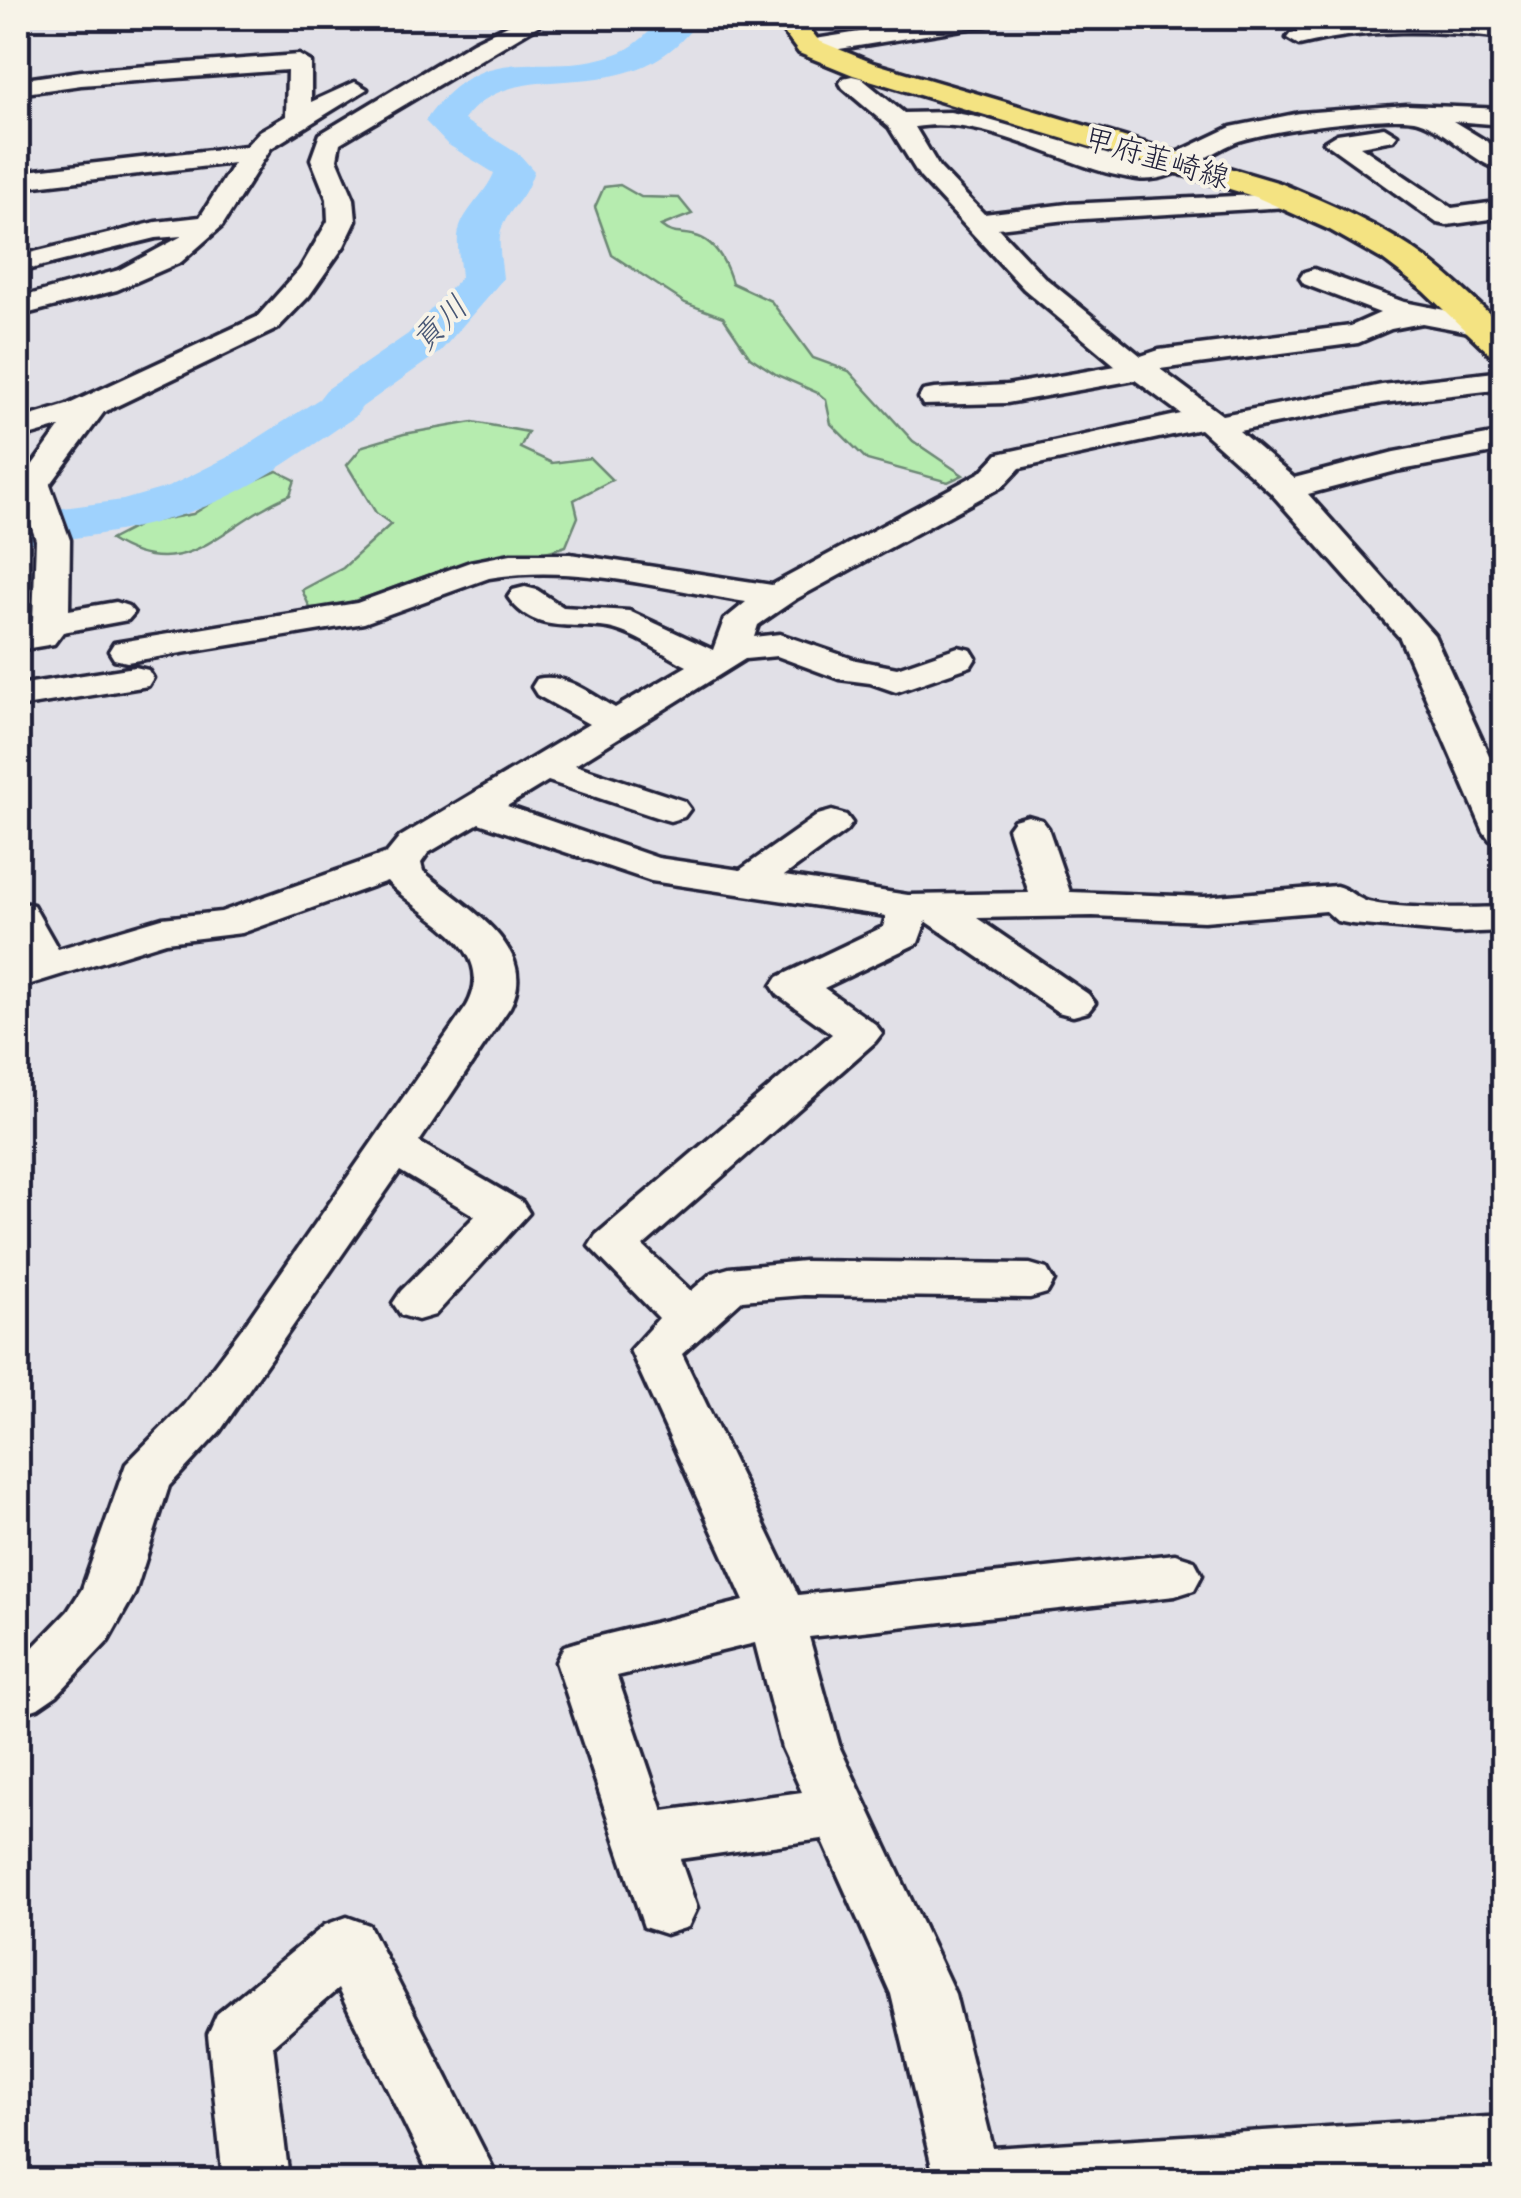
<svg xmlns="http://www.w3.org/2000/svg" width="1521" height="2198" font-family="'Patrick Hand','Klee One',sans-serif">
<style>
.green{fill:#b6ecaf;stroke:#6c8775;stroke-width:2.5}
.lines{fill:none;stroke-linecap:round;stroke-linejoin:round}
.river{fill:#9fd2fd;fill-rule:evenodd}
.street-casing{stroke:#22223b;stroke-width:7}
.primary-casing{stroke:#22223b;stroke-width:7}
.street{fill:#f7f3e8;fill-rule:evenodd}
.primary{fill:#f4e382;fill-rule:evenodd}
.labels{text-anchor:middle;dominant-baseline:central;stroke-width:8;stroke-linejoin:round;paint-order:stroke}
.far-street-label{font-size:30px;fill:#22223b;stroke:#f7f3e8}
.far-water-label{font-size:32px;font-style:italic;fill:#485775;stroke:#f7f3e8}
</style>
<rect width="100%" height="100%" fill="#e1e0e7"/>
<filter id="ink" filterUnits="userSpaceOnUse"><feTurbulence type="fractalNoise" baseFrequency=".01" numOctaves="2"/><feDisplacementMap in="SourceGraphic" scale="20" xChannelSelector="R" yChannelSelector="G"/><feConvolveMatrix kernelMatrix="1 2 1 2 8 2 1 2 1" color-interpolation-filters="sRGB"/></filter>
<g filter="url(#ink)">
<g class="green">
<path d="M 620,185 L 641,197 L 679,198 L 692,214 L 661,226 C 674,237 684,231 699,237 C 718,244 727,266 732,283 L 771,301 L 813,358 L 849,371 L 913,441 L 963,475 L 948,482 L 867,460 L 831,424 L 826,400 L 818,393 L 777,375 L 750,357 L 723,317 L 685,303 L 612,255 L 595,207 L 604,187 Z"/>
<path d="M 473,422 L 528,432 L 520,448 L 552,463 L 590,458 L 612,480 L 574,500 L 578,517 L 566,546 C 522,561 474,562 429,575 C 386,588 358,606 310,608 L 302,590 L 343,568 L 391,524 L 376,513 L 347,465 L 363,446 L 404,434 Z"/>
<path d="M 277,471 L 295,480 L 290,495 C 221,523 187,588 110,540 L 143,523 L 193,514 L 230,491 Z"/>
</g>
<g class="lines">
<path class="river" d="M 663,18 L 700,18 C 629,122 517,46 464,120 L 520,155 L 534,171 C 524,200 518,199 505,221 C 495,237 502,262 503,279 L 440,352 L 362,407 L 355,417 C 312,445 270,477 223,499 C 159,528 87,538 18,544 L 18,514 L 123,500 L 168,487 L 228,457 L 319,399 L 326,390 L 408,334 L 461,277 C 460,264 457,249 458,236 C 461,211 485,196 494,173 L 447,144 L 425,121 C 487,31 543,83 621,52 C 638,45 650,30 663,18 Z"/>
<defs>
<g id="street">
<path d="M 522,18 L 551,18 L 340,143 L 337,159 L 354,199 L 356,221 L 344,246 L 309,296 L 277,329 L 104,412 L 50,485 L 70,540 L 69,610 L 116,602 L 128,606 L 134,613 L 128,620 L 63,632 L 54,644 L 18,650 L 18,628 L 33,622 L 36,540 L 18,485 L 60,427 L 18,439 L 18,420 L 67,405 L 257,317 L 300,269 L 328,221 L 327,199 L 311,159 L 320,134 L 473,42 Z"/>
<path d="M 947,18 L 999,18 L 987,25 L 809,54 L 797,47 L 809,40 Z"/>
<path d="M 1374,18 L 1437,18 L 1504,24 L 1504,38 C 1433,30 1369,28 1299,45 L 1287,38 L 1291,33 Z"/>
<path d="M 299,55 L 311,62 L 311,102 L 355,82 L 367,89 L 271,148 L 222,226 L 181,262 L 117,290 L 18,316 L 18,298 L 119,270 L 182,236 L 156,238 L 18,272 L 18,256 L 156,222 L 200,217 L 234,163 L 18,188 L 18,172 L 246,146 L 260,131 L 286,116 L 287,70 L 81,85 L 18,94 L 18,80 L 81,71 Z"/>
<path d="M 852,76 L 861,78 L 904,113 L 950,112 L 982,118 L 1141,164 L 1170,156 L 1231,127 L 1300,113 L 1407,105 L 1504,109 L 1504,125 L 1453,121 L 1504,152 L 1504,171 C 1472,163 1449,131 1418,121 C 1392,113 1263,131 1236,142 C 1205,155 1172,184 1137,179 C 1063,169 992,115 915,127 L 939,167 L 984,214 L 1067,204 L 1298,193 L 1302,199 L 1289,207 L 1067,220 L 998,228 L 1044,277 L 1141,356 L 1159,350 L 1351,326 L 1380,313 L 1304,284 L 1300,278 L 1304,272 L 1314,269 L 1404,302 L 1490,319 L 1495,325 L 1490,331 L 1480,334 L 1422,323 L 1391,329 L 1358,343 L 1160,369 L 1222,415 L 1382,385 L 1504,371 L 1504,389 L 1382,403 L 1239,431 L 1294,478 L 1394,452 L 1504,432 L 1504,451 L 1396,471 L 1308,494 L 1434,635 L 1504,788 L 1504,844 L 1490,840 L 1484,832 L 1400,638 L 1271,493 L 1200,429 L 1020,468 L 1003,486 L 796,599 L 758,625 L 754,637 L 780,634 L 856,660 L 897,668 L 958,647 L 971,650 L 976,658 L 971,666 L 896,692 L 870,683 L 839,679 L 777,656 L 745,659 L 575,765 L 684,801 L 690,809 L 684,817 L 670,821 L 656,817 L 548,781 L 507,806 L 658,858 L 740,870 L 818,815 L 832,811 L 846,815 L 852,823 L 846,831 L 784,876 L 908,895 L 1029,893 L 1008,828 L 1014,820 L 1028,816 L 1042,820 L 1048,828 L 1070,892 L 1204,897 L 1336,886 C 1348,889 1352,895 1363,900 C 1384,910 1476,908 1504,907 L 1504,931 L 1454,933 L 1352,924 L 1337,921 L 1326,911 L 1204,921 L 1093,916 L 977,918 L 1088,994 L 1095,1003 L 1088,1012 L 1073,1016 L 1058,1012 L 926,921 L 918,943 L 824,988 L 875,1024 L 882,1033 L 875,1042 L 643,1246 L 691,1291 L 712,1273 L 729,1268 L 804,1261 L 1030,1264 L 1047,1269 L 1054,1281 L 1047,1293 L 1030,1298 L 804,1295 L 742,1300 L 682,1354 L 798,1595 L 1175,1554 L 1194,1560 L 1202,1575 L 1194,1590 L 1175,1596 L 809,1637 L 840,1748 L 955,1994 L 993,2148 L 1504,2116 L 1504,2178 L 935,2180 L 891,1994 L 822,1839 L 680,1859 L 697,1908 L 688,1927 L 666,1934 L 644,1927 L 556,1662 L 564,1646 L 584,1640 L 744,1601 L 630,1350 L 659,1318 L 589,1246 L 596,1235 L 832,1034 L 778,995 L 772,986 L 778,977 L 883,927 L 886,916 L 651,881 L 479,823 L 428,853 L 421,863 L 423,871 C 461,905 542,946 510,1007 L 419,1142 L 522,1202 L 529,1213 L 435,1315 L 418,1320 L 401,1315 L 393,1303 L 401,1291 L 475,1216 L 400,1171 L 220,1431 L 169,1486 L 135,1593 L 108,1641 L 57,1695 L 38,1708 L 18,1715 L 18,1663 L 68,1611 L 82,1589 L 126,1464 L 184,1405 L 246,1323 L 467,1006 C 500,946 420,918 387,881 L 242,933 L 166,942 L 18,988 L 18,961 L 22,960 L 18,952 L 18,902 L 33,905 L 58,949 L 162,918 L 221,912 L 387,853 L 400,837 L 589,724 L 537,695 L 532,687 L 537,679 C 565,672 592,695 615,708 L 687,666 C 664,654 634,633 608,628 C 571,622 534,635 508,597 L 513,590 L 525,587 L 537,590 L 563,607 L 629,611 L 713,650 L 724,620 L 746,602 C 663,589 573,563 489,578 L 364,623 L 127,662 L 114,659 L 109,651 L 114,643 L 357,603 L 470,562 L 511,554 L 570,554 L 772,585 L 981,472 L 998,454 L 1181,414 L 1135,380 L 1007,403 L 923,405 L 919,398 L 923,391 L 934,389 L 1007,385 L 1116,366 L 1024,289 L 920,177 L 889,127 L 843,88 L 840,83 L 843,78 ZM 755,1643 L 782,1748 L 802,1792 L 663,1811 L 617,1676 Z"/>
<path d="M 1384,127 L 1397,135 L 1393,140 L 1360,146 L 1452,208 L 1504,201 L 1504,217 L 1447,225 L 1437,223 L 1324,142 L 1337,134 Z"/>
<path d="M 135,667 L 148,670 L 153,678 L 148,686 L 18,707 L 18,685 Z"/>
<path d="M 347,1917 L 369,1925 L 499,2180 L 432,2180 L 338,1989 L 273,2045 L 289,2180 L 223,2180 L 208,2034 L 217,2014 L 325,1925 Z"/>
</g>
<path id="primary" d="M 773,18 L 801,18 L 819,41 L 873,63 L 1280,183 C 1330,204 1383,226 1427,259 C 1454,279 1478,304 1504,327 L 1504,358 L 1491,355 L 1424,291 L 1383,260 L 1330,230 L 1256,197 L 853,75 L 799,53 Z"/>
</defs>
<use href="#street" class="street-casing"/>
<use href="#primary" class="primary-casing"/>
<use href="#street" class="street"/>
<use href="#primary" class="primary"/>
</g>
</g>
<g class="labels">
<g class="far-street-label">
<text transform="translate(1157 157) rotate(16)">甲府韮崎線</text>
</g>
<g class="far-water-label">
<text transform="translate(439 323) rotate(-45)">貢川</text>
</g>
</g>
<rect width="1521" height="2198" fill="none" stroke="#f7f3e8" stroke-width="60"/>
<rect x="30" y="30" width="1461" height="2138" fill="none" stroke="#22223b" stroke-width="4" filter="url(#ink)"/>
</svg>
